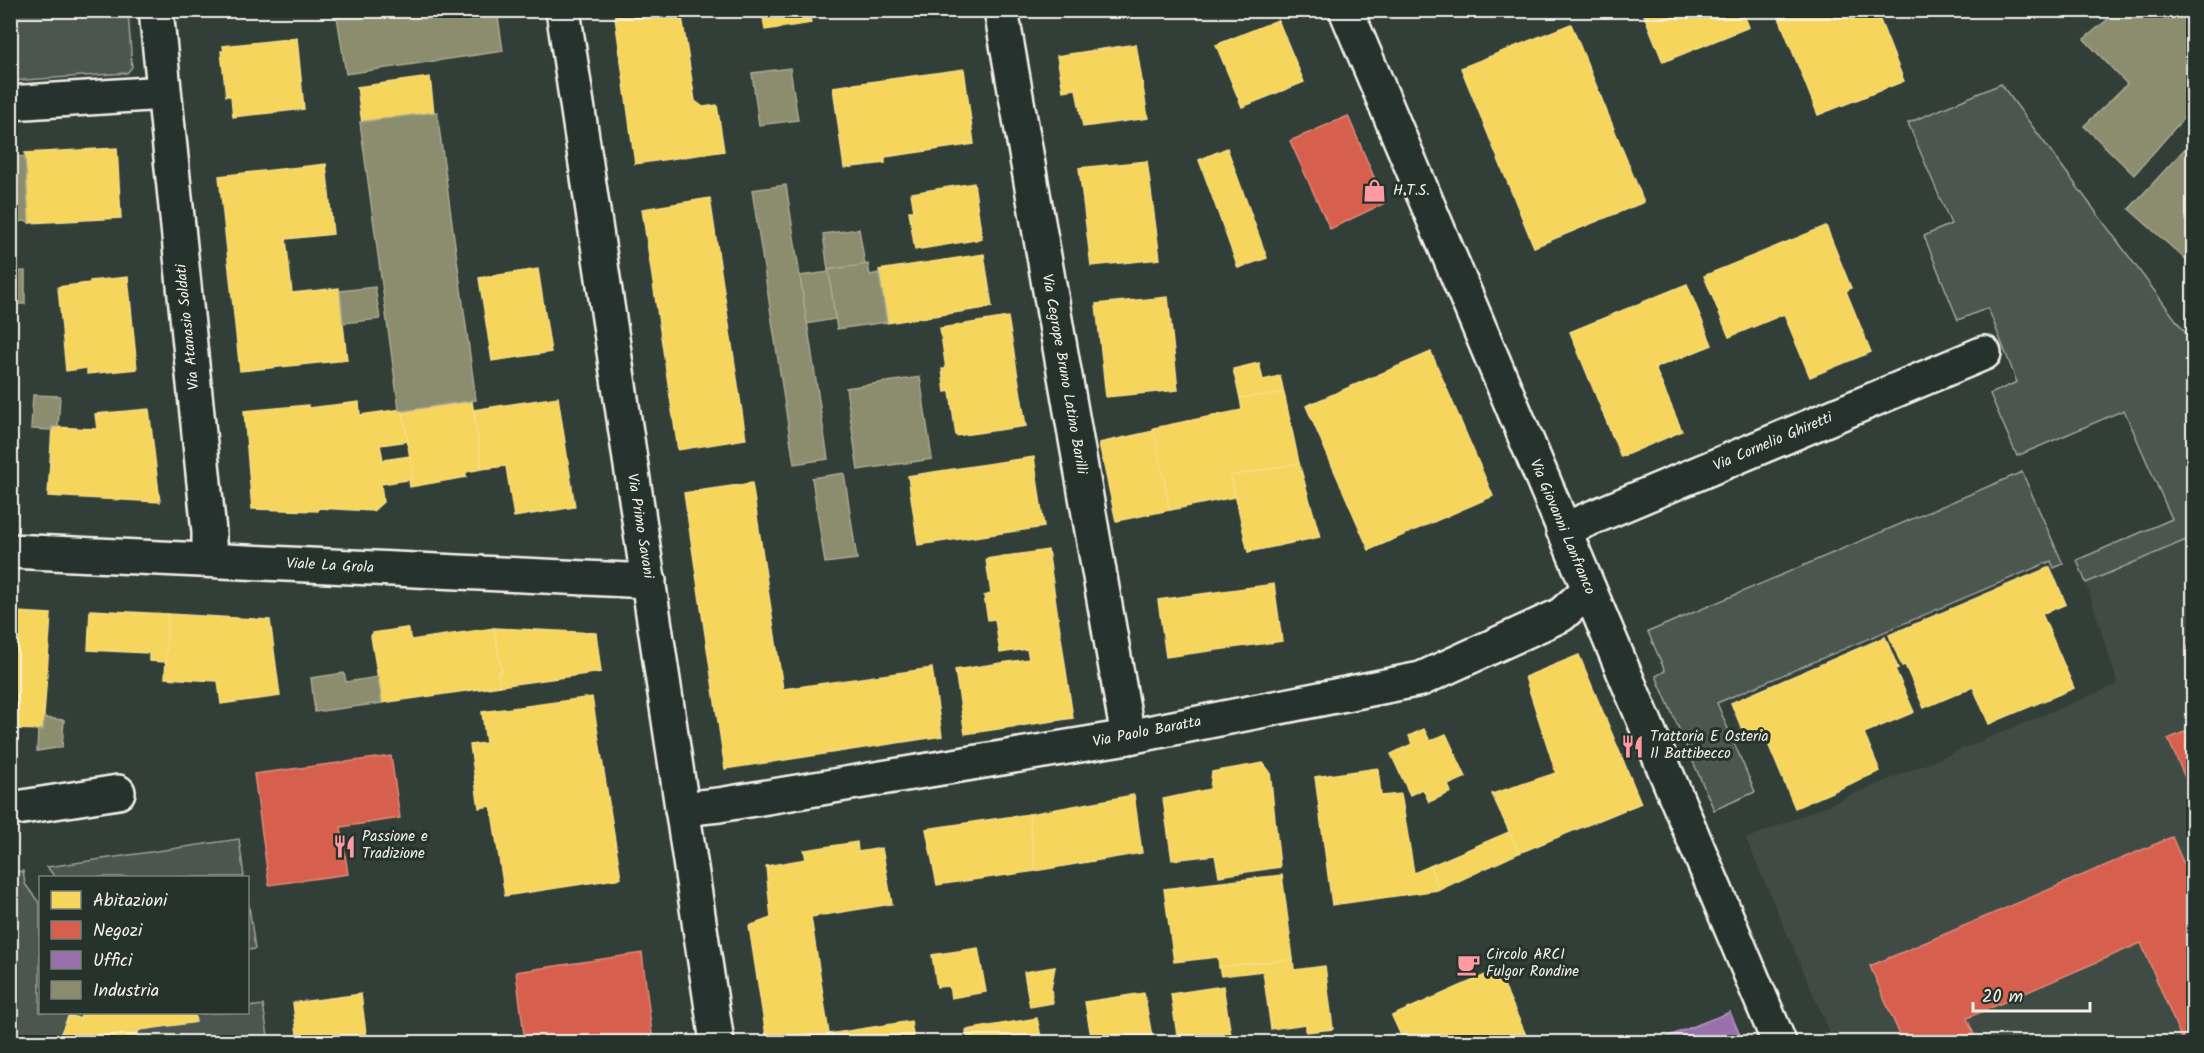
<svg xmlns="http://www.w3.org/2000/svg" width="2204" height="1053" font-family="Kalam,sans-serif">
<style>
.built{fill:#404b44}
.green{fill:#4c564f;stroke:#a0a49c;stroke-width:1.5}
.homes{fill:#f6d55c;stroke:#f5dd86;stroke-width:1.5}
.shops{fill:#d6604d;stroke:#df8c7c;stroke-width:1.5}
.offices{fill:#9970ab;stroke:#b497bd;stroke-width:1.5}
.industry{fill:#8c8c6e;stroke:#abaa93;stroke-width:1.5}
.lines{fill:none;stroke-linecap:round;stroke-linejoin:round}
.street-casing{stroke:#f4f1e8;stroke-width:38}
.secondary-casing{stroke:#f4f1e8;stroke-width:38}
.street{stroke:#26332d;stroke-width:33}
.secondary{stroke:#26332d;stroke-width:33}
.labels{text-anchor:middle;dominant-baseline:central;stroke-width:6;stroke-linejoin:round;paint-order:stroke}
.poi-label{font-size:15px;fill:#f4f1e8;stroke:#26332d;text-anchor:start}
.street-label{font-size:15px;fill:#f4f1e8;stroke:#26332d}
</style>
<rect width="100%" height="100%" fill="#323e38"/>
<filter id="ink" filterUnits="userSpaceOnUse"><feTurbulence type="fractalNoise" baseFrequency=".0167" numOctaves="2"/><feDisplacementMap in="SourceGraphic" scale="12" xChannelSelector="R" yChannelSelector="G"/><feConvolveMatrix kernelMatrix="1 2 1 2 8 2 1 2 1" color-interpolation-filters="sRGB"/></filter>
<g filter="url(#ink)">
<path class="built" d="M 2193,537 L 2193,1042 L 1834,1042 L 1746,839 L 2118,684 L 2086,583 Z"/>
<g class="green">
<path d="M 11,10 L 128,11 L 132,67 L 127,73 L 11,81 Z"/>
<path d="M 2001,84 L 2193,343 L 2193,537 L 2086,583 L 2077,560 L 2172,519 L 2124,410 L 2017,456 L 1990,394 L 2017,382 L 1988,308 L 1958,320 L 1924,236 L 1951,224 L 1908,123 Z"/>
<path d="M 2022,472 L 2063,564 L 2054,568 L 2051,561 L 1717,703 L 1755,792 L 1714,810 L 1656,676 L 1665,671 L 1648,632 Z"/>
<path d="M 239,839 L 244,877 L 55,877 L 47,867 Z"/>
<path d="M 23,871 L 25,884 L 40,904 L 40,1012 L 82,1013 L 80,1019 L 69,1015 L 57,1042 L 11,1042 L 10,873 Z"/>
<path d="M 248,899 L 255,949 L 248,950 Z"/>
<path d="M 263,1005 L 269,1042 L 135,1042 L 139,1030 L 195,1022 L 195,1014 L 248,1012 L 248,1007 Z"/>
</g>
<g class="homes">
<path d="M 614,10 L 681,10 L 695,101 L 703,107 L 717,105 L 724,151 L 635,164 Z"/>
<path d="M 762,10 L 809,10 L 811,23 L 765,30 Z"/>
<path d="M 1642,10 L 1742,10 L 1749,27 L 1663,62 Z"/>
<path d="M 1776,10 L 1876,10 L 1904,81 L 1818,115 Z"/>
<path d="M 1278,20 L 1304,82 L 1242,107 L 1216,45 Z"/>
<path d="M 1571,24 L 1644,202 L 1534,247 L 1461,68 Z"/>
<path d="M 297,38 L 304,109 L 233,117 L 231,96 L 226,96 L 221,51 L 224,51 L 223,46 Z"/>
<path d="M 1136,44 L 1148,118 L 1083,127 L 1076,89 L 1063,91 L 1057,56 Z"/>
<path d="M 964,69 L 974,144 L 885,157 L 885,163 L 844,168 L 833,87 Z"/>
<path d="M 430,77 L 434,113 L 362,123 L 357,87 Z"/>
<path d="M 117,148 L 121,218 L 29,223 L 25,153 Z"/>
<path d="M 1227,148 L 1267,258 L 1238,268 L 1199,160 Z"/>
<path d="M 1147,161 L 1160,259 L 1091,266 L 1079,168 Z"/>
<path d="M 326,164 L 333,234 L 286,239 L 292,293 L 339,288 L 347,360 L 240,371 L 219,176 Z"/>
<path d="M 974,183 L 982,239 L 915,250 L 909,211 L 914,211 L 911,193 Z"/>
<path d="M 710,198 L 746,439 L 678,450 L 642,209 Z"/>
<path d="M 1826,226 L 1851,288 L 1846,291 L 1871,352 L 1810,377 L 1784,314 L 1729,337 L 1704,276 Z"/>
<path d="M 984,254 L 992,307 L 887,323 L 879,270 Z"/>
<path d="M 538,269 L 551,352 L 492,361 L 479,278 Z"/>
<path d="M 128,277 L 137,369 L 87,374 L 87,368 L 66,371 L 58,287 L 90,283 L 90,281 Z"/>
<path d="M 1687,284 L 1712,345 L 1655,368 L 1682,431 L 1621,457 L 1570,332 Z"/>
<path d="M 1168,297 L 1178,390 L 1106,397 L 1096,304 Z"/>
<path d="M 1008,317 L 1026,426 L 956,436 L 950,391 L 945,392 L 942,369 L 946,369 L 940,328 Z"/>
<path d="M 1431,352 L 1493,496 L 1369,550 L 1306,406 Z"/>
<path d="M 1259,363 L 1263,380 L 1280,376 L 1284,393 L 1240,398 L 1233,369 Z"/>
<path d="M 1284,393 L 1299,463 L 1231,476 L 1235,497 L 1170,510 L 1153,428 L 1242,410 L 1240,398 Z"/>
<path d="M 558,397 L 575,507 L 514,517 L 506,466 L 482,469 L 474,410 Z"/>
<path d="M 472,401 L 482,469 L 466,472 L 466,477 L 410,487 L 409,480 L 413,479 L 403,411 Z"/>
<path d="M 359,402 L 360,415 L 402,409 L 408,441 L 380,445 L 383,460 L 410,456 L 413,479 L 381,484 L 383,502 L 373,511 L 318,508 L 318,511 L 252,509 L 244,411 L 308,405 L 308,408 Z"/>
<path d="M 149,409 L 160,502 L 48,496 L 52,427 L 97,429 L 95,414 Z"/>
<path d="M 1154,431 L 1170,510 L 1116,521 L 1099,443 Z"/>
<path d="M 1034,457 L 1044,527 L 918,545 L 908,476 Z"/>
<path d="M 1299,463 L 1320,537 L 1248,552 L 1231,476 Z"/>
<path d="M 752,483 L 783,689 L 932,668 L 942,736 L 725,769 L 684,493 Z"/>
<path d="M 1048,550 L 1073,718 L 965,734 L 955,670 L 1029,659 L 1027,649 L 1000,653 L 995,619 L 988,620 L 984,596 L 991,594 L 986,559 Z"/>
<path d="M 2050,567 L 2066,604 L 2042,614 L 2074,688 L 1989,724 L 1973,687 L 1924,708 L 1905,665 L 1902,666 L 1889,635 Z"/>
<path d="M 1274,584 L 1282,641 L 1166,657 L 1158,600 Z"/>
<path d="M 10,608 L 17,608 L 16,612 L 51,614 L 43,730 L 15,729 L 15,734 L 10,734 Z"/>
<path d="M 90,610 L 168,614 L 166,662 L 149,661 L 149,653 L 88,650 Z"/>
<path d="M 168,614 L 270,620 L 280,696 L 221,704 L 218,681 L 165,678 Z"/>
<path d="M 406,628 L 409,630 L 411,640 L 494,628 L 502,671 L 498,672 L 500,686 L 382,703 L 371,636 L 373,633 Z"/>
<path d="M 494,628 L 596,633 L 601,672 L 500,686 L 498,672 L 502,671 Z"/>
<path d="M 1885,637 L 1898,668 L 1895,669 L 1914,712 L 1864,733 L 1880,771 L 1795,808 L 1764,734 L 1747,741 L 1731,703 Z"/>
<path d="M 1579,655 L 1641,803 L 1519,853 L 1492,794 L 1556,773 L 1525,677 Z"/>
<path d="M 592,697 L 621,878 L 505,896 L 491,806 L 479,808 L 470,745 L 486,743 L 482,712 Z"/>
<path d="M 1424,729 L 1430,741 L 1446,734 L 1466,777 L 1448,785 L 1451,792 L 1429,802 L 1423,789 L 1410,795 L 1391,754 L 1412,744 L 1409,736 Z"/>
<path d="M 1263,763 L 1270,772 L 1280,867 L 1219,876 L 1215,855 L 1172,860 L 1163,799 L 1210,789 L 1212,772 Z"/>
<path d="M 1378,768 L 1381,796 L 1401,794 L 1414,873 L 1430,866 L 1439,890 L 1332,905 L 1315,777 Z"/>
<path d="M 1134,795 L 1142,853 L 1035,871 L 1029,814 Z"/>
<path d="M 1029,814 L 1035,871 L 937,885 L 926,829 Z"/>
<path d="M 1509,832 L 1519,853 L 1439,890 L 1430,866 Z"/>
<path d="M 857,842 L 858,852 L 882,848 L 892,904 L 811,917 L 829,1034 L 911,1021 L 914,1042 L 767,1042 L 749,926 L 771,918 L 766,866 L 806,859 L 804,850 Z"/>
<path d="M 1282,875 L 1293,959 L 1219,967 L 1218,957 L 1174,962 L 1164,889 Z"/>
<path d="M 978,948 L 986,992 L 951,998 L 949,986 L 937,987 L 932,955 Z"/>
<path d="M 1293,959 L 1294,970 L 1325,966 L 1333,1029 L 1306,1032 L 1306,1024 L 1271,1029 L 1263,971 L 1221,976 L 1219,967 Z"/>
<path d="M 1055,967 L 1051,988 L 1053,1003 L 1030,1007 L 1024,972 Z"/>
<path d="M 1497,970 L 1529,1042 L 1404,1042 L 1392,1016 Z"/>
<path d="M 1223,986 L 1231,1035 L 1217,1037 L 1217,1042 L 1178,1042 L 1171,994 Z"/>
<path d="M 1144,993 L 1153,1042 L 1092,1042 L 1085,1002 Z"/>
<path d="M 361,994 L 367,1042 L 298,1042 L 293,1003 Z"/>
<path d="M 82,1012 L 194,1012 L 196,1022 L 139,1030 L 135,1042 L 57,1042 L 69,1015 L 80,1019 Z"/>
<path d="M 1037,1018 L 1042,1042 L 968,1042 L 966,1030 Z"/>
</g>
<g class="shops">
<path d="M 1348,116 L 1385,203 L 1330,229 L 1290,141 Z"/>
<path d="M 2194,645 L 2194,663 L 2187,647 Z"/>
<path d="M 2194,690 L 2194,710 L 2186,693 Z"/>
<path d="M 2194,728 L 2194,798 L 2168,739 Z"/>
<path d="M 391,756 L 400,818 L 341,827 L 348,874 L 269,885 L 254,774 Z"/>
<path d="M 2172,837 L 2194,887 L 2194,1042 L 2183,1042 L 2141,943 L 1967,1018 L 1977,1042 L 1903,1042 L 1870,966 Z"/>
<path d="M 642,953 L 653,1042 L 525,1042 L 516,972 Z"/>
</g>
<path class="offices" d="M 1730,1012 L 1743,1042 L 1654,1042 Z"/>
<g class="industry">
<path d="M 336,10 L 497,10 L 503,51 L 346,74 Z"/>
<path d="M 2119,10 L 2189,10 L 2194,14 L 2194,106 L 2134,175 L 2084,126 L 2127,84 L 2084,39 Z"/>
<path d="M 790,68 L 798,120 L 759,125 L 752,73 Z"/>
<path d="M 437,112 L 476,400 L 403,411 L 399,410 L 360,122 Z"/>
<path d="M 2194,139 L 2194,267 L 2129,209 Z"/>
<path d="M 25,156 L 29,221 L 10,222 L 10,158 Z"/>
<path d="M 786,185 L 828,459 L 794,464 L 752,190 Z"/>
<path d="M 859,229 L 865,265 L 828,270 L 823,234 Z"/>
<path d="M 868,264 L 870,275 L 879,273 L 887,322 L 837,329 L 828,270 Z"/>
<path d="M 25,271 L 25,304 L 10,304 L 10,272 Z"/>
<path d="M 829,272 L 835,319 L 807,324 L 800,276 Z"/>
<path d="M 375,287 L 380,319 L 343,323 L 340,291 Z"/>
<path d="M 920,377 L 932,459 L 858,470 L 846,388 Z"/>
<path d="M 33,395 L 60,396 L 58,427 L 52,427 L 52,430 L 31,429 Z"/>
<path d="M 844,473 L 857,559 L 825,563 L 812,478 Z"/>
<path d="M 344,673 L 346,682 L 378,677 L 382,703 L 315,712 L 311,678 Z"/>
<path d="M 44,718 L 64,720 L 62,747 L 37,751 L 38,730 L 43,730 Z"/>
</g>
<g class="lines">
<defs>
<g id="street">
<path d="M 156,10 L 209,532 L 209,560"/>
<path d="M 1001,10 L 1128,737"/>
<path d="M 1346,10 C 1492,354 1632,700 1779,1042"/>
<path d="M 10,103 L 164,93"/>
<path d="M 1563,530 L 1984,353"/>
<path d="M 10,551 L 649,581"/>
<path d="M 10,809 L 118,792"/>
<path d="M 682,809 L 719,805 L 1128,737 L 1421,679 L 1561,615 L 1589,590"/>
</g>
<path id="secondary" d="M 563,10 L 717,1042"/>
</defs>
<use href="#street" class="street-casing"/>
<use href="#secondary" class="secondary-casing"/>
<use href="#street" class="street"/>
<use href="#secondary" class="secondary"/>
</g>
</g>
<defs>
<symbol id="shop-bare" viewBox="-9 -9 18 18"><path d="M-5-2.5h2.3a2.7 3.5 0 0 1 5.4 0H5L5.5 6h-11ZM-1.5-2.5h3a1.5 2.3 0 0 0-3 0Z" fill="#ff9aa2" stroke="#26332d" stroke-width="2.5" paint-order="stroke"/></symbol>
<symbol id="restaurant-bare" viewBox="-9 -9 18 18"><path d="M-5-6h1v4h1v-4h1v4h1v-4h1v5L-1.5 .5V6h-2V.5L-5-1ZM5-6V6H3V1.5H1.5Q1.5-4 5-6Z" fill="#ff9aa2" stroke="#26332d" stroke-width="2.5" paint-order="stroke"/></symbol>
<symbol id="cafe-bare" viewBox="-9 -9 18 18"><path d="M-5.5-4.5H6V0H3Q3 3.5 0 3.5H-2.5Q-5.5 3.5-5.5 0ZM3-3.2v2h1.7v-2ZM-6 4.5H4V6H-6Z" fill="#ff9aa2" stroke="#26332d" stroke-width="2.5" paint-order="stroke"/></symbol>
</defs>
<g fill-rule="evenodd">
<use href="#shop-bare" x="1358" y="174" width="33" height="33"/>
<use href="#restaurant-bare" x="1616" y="730" width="33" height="33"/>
<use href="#restaurant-bare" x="328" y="830" width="33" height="33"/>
<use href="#cafe-bare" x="1452" y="948" width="33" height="33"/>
</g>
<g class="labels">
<g class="poi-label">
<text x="1393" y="191">H.T.S.</text>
<text x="1650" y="737">Trattoria E Osteria<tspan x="1650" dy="17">Il Battibecco</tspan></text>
<text x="362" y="837">Passione e<tspan x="362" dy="17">Tradizione</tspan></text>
<text x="1486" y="955">Circolo ARCI<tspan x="1486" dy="17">Fulgor Rondine</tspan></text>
</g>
<g class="street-label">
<text transform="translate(188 327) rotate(-96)">Via Atanasio Soldati</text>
<text transform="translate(1064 374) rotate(80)">Via Cegrope Bruno Latino Barilli</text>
<text transform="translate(1773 442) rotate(-23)">Via Cornelio Ghiretti</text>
<text transform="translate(640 526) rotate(81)">Via Primo Savani</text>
<text transform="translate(1562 527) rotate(67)">Via Giovanni Lanfranco</text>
<text transform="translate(330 566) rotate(3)">Viale La Grola</text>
<text transform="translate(1147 732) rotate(-11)">Via Paolo Baratta</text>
</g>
</g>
<rect width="2204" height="1053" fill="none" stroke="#26332d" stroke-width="36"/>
<rect x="18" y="18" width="2168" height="1017" fill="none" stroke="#f4f1e8" stroke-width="2" filter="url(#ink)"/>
<rect x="39" y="876" width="210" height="138" fill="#26332d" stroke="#787f78" stroke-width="1.5"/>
<rect x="51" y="891" width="30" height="18" fill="#f6d55c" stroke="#787f78" stroke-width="1.5"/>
<text x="93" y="906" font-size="18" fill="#f4f1e8">Abitazioni</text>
<rect x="51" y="921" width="30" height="18" fill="#d6604d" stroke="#787f78" stroke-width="1.5"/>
<text x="93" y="936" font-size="18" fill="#f4f1e8">Negozi</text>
<rect x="51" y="951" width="30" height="18" fill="#9970ab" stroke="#787f78" stroke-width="1.5"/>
<text x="93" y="966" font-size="18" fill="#f4f1e8">Uffici</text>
<rect x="51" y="981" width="30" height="18" fill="#8c8c6e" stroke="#787f78" stroke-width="1.5"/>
<text x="93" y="996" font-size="18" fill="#f4f1e8">Industria</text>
<path d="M1973 1002v9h117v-9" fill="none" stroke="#f4f1e8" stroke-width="3"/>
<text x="1982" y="1002" font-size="18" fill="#f4f1e8" stroke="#26332d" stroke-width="4.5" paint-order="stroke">20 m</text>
</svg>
